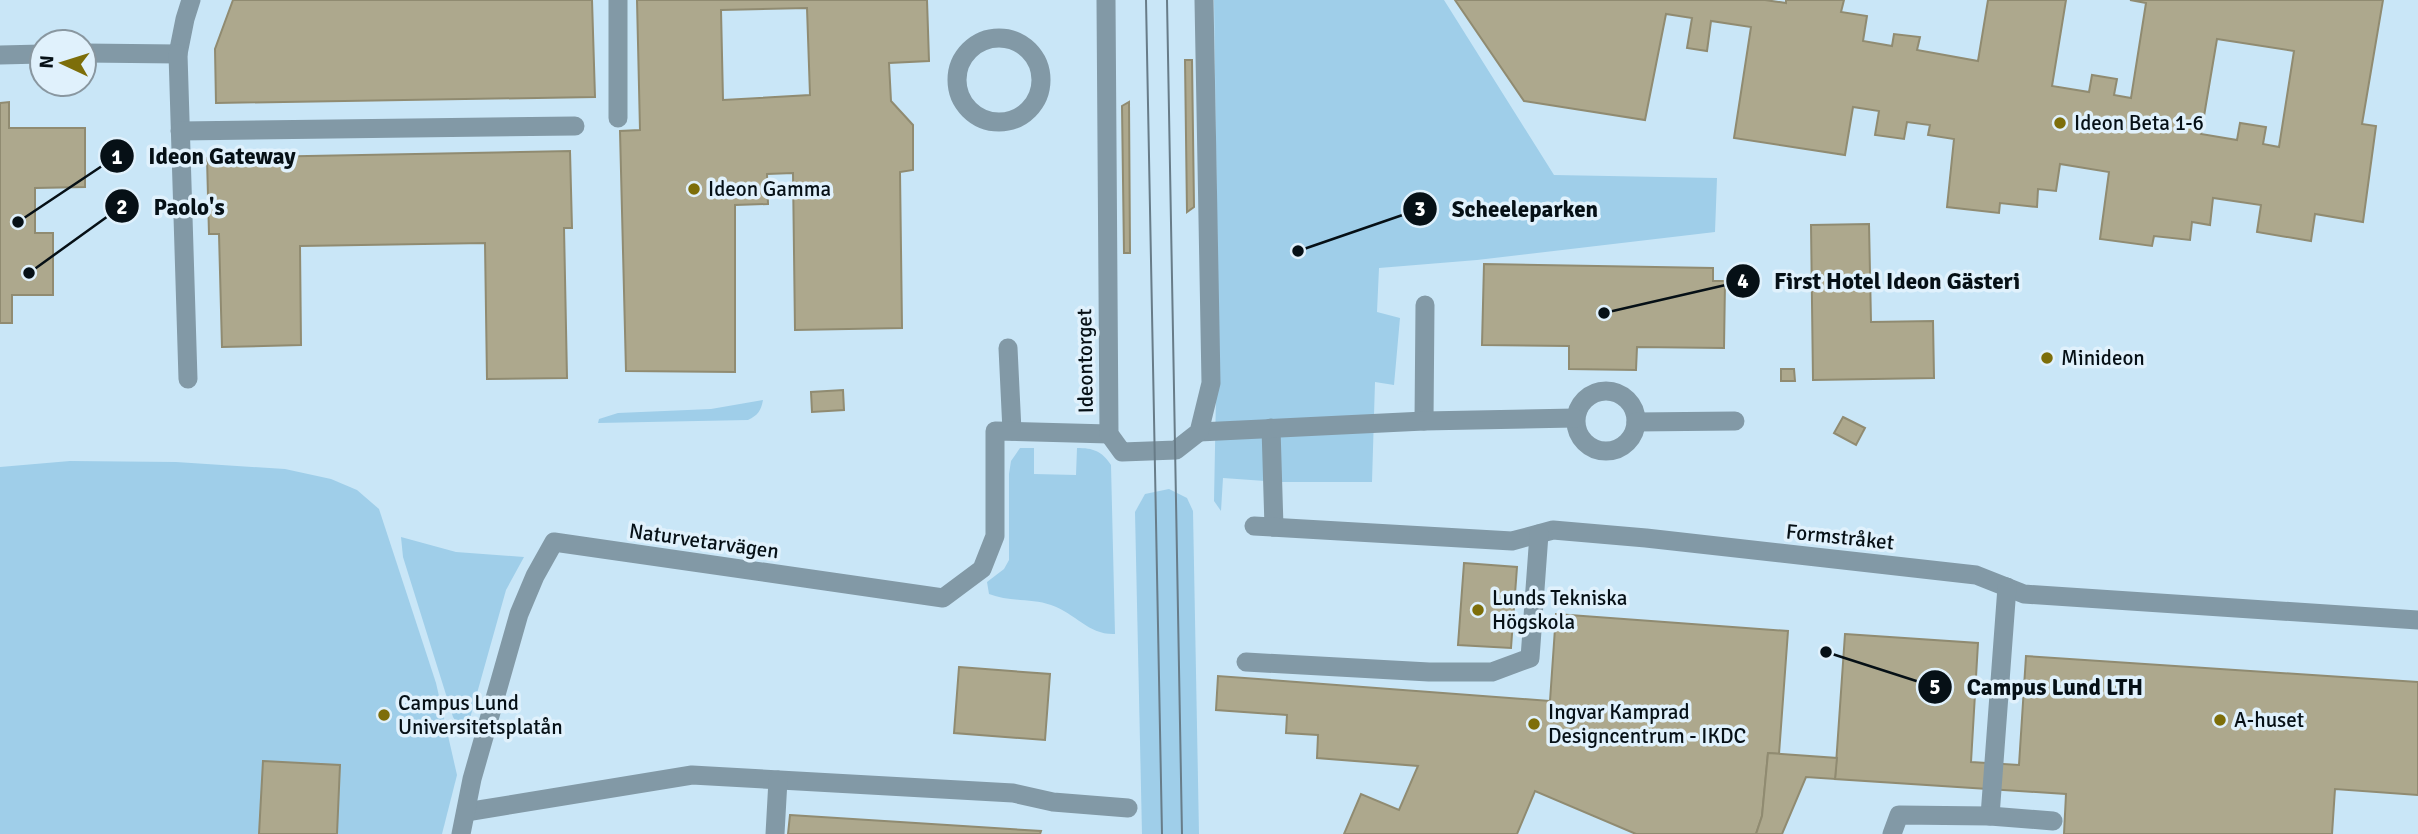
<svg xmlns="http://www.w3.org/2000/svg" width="2418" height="834" font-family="Signika,sans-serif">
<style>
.green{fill:#9fcee9}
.building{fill:#ada88d;stroke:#908b71;stroke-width:2;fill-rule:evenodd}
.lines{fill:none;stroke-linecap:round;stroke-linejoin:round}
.service{stroke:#8299a6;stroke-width:19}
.minor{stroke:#8299a6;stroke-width:19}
.tram{stroke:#687c88;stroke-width:2}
.poi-dot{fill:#7d6e0a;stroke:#e0f1fc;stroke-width:2.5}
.labels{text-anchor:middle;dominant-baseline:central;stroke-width:7;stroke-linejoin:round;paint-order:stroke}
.poi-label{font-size:21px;fill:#061016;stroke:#e0f1fc;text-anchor:start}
.street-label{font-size:21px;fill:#061016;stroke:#e0f1fc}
.leader{fill:none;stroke:#061016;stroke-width:2.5}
.callout-dot{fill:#061016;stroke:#e0f1fc;stroke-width:2.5}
.mark-label{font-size:21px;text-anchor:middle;font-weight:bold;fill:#fff}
.callout-label{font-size:23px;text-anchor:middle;font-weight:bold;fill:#061016;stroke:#e0f1fc;stroke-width:7;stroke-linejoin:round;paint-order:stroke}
</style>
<rect width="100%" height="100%" fill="#c9e6f7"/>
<g class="green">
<path d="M 1214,0 L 1444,0 L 1554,175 L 1717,178 L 1715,232 L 1477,260 L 1379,268 L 1377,312 L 1400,318 L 1394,385 L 1375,382 L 1372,482 L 1281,482 L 1223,478 L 1221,511 L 1214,501 L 1218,290 Z"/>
<path d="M 763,400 C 761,411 758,415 748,420 L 598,423 L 599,419 L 618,413 L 711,409 Z"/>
<path d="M 1020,448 L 1034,448 L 1034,474 L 1076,475 L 1077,448 C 1093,448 1102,451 1111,465 L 1115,634 C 1088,635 1077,614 1051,605 C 1031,598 1009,602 989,594 L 987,582 L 1004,569 L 1009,560 L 1009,474 L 1011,461 Z"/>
<path d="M 70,461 L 176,462 L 285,469 L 331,479 L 357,490 L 379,509 L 436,683 L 457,775 L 442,834 L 0,834 L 0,467 Z"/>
<path d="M 1169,489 L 1187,498 L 1193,511 L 1199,834 L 1142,834 L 1135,512 L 1145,494 Z"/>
<path d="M 401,537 L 456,552 L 524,557 L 506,590 L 465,736 L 453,717 L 403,557 Z"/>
</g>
<g class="building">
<path d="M 233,0 L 592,0 L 595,97 L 216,103 L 215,49 Z"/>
<path d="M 637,0 L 927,0 L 929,61 L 889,63 L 891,101 L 913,125 L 913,170 L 900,172 L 902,328 L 795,330 L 793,173 L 767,174 L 768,204 L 735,205 L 735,372 L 626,371 L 620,131 L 640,130 ZM 807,8 L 810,95 L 723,100 L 721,10 Z"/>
<path d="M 1455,0 L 1765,0 L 1786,3 L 1786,0 L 1844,0 L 1841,12 L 1867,16 L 1863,41 L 1892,46 L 1894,34 L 1920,37 L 1917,50 L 1978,61 L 1988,0 L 2066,0 L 2052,86 L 2089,92 L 2092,75 L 2117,79 L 2114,95 L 2131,98 L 2146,3 L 2130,0 L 2383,0 L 2362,124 L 2376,126 L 2363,222 L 2315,214 L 2311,241 L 2257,232 L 2261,205 L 2213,198 L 2210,225 L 2192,222 L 2190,240 L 2154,236 L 2152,246 L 2100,239 L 2109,172 L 2060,164 L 2056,191 L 2038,189 L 2037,207 L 2000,203 L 1999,213 L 1947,207 L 1954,139 L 1928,135 L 1930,125 L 1907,122 L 1904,139 L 1875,135 L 1879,111 L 1853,107 L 1845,155 L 1734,138 L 1751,27 L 1711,21 L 1707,51 L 1687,48 L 1692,18 L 1666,14 L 1645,120 L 1524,101 ZM 2217,39 L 2294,51 L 2279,147 L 2263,144 L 2266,127 L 2240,123 L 2237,140 L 2201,134 Z"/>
<path d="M 1185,60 L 1192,60 L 1194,207 L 1187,212 Z"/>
<path d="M 9,102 L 9,128 L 85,128 L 85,187 L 35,188 L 35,233 L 53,233 L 53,295 L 12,295 L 12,323 L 0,323 L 0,103 Z"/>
<path d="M 1129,102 L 1130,253 L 1124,253 L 1122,106 Z"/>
<path d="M 570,151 L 572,228 L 564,228 L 567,378 L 487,379 L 485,243 L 300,246 L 301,345 L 222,347 L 219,234 L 209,234 L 207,158 Z"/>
<path d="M 1869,224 L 1871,322 L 1933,321 L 1934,378 L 1813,380 L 1811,225 Z"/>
<path d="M 1484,264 L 1713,268 L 1713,281 L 1725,281 L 1724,348 L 1637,347 L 1636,370 L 1569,369 L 1569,346 L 1482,345 Z"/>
<path d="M 1781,369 L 1794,369 L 1795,381 L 1781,381 Z"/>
<path d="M 843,390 L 844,410 L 812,412 L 811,392 Z"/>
<path d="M 1843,417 L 1865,428 L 1856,445 L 1834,433 Z"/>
<path d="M 1464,563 L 1517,567 L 1511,648 L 1458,645 Z"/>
<path d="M 1556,614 L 1788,631 L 1779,754 L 1768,753 L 1762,816 L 1756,834 L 1636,834 L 1535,791 L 1517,834 L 1344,834 L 1361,794 L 1399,810 L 1418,766 L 1317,758 L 1318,735 L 1286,733 L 1287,715 L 1216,710 L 1218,676 L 1550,701 Z"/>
<path d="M 1845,634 L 1978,643 L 1971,762 L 2019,765 L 2026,656 L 2418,682 L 2418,795 L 2335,789 L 2332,834 L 2064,834 L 2066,794 L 1835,779 Z"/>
<path d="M 959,667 L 1050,674 L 1045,740 L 954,733 Z"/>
<path d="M 1768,753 L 1837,758 L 1835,779 L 1806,777 L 1782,834 L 1756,834 L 1762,816 Z"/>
<path d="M 263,761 L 340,765 L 337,834 L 259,834 Z"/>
<path d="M 790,815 L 1041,831 L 1040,834 L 788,834 Z"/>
</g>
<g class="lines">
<g class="service">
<path d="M 618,0 L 618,118"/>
<circle cx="999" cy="80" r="42"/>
<path d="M 84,53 L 178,54 L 185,19 L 191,0"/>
<path d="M 178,54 L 188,379"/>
<path d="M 0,55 L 42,54"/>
<path d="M 180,131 L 575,126"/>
<path d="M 1008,348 L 1012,431"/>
<circle cx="1606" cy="421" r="30"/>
<path d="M 1424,421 L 1425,305"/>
<path d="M 1636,422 L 1735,421"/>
<path d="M 1271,428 L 1274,527"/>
<path d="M 1199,432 L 1424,421 L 1575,418"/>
<path d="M 1254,526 L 1512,541 L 1553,530 L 1646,538 L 1976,575 L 2024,594 L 2418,620"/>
<path d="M 1246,662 L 1429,672 L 1492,672 L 1530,658 L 1539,534"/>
<path d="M 466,812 L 692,775 L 1013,793 L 1053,802 L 1128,808"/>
<path d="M 1990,816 L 2007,587"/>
<path d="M 461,834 L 472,779 L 519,614 L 535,576 L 554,542 L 943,598 L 982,569 L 995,536 L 995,431 L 1109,434"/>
<path d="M 775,834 L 778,780"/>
<path d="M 1892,834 L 1899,815 L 1990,816 L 2053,821"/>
</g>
<path class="minor" d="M 1106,0 L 1109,434 L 1122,452 L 1176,450 L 1199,432 L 1211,383 L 1204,0"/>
<g class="tram">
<path d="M 1146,0 L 1162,834"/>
<path d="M 1167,0 L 1182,834"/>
</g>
</g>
<g class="poi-dot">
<circle cx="2060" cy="123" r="7"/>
<circle cx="694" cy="189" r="7"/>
<circle cx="2047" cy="358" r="7"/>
<circle cx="1478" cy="610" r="7"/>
<circle cx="384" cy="715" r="7"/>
<circle cx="2220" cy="720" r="7"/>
<circle cx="1534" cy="724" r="7"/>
</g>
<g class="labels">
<g class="poi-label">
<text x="2074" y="123">Ideon Beta 1-6</text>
<text x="708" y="189">Ideon Gamma</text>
<text x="2061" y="358">Minideon</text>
<text x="1492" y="598">Lunds Tekniska<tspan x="1492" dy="24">Högskola</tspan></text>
<text x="398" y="703">Campus Lund<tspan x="398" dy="24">Universitetsplatån</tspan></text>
<text x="1548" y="712">Ingvar Kamprad<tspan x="1548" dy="24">Designcentrum - IKDC</tspan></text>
<text x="2234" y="720">A-huset</text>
</g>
<g class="street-label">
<text transform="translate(1085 361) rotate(-91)">Ideontorget</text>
<text transform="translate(1840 537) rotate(6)">Formstråket</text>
<text transform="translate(704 541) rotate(8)">Naturvetarvägen</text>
</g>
</g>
<path class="leader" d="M18 222L117 156M29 273L122 206M1298 251L1420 209M1604 313L1743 281M1826 652L1935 687"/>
<g class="callout-dot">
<circle cx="18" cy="222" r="7"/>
<circle cx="29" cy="273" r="7"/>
<circle cx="1298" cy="251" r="7"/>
<circle cx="1604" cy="313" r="7"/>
<circle cx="1826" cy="652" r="7"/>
<circle cx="117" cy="156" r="18"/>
<circle cx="122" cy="206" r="18"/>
<circle cx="1420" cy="209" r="18"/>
<circle cx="1743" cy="281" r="18"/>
<circle cx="1935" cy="687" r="18"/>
</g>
<g class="mark-label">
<text x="117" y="164">1</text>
<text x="122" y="214">2</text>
<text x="1420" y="216">3</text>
<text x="1743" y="288">4</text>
<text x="1935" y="694">5</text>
</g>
<g class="callout-label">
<text x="222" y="164">Ideon Gateway</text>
<text x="189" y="215">Paolo's</text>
<text x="1525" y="217">Scheeleparken</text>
<text x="1897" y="289">First Hotel Ideon Gästeri</text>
<text x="2055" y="695">Campus Lund LTH</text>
</g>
<g transform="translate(63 63) rotate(274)"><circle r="33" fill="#e0f1fc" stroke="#8997a0" stroke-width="2"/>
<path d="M0-5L12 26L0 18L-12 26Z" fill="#7d6e0a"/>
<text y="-10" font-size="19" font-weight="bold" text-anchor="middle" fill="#061016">N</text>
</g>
</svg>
